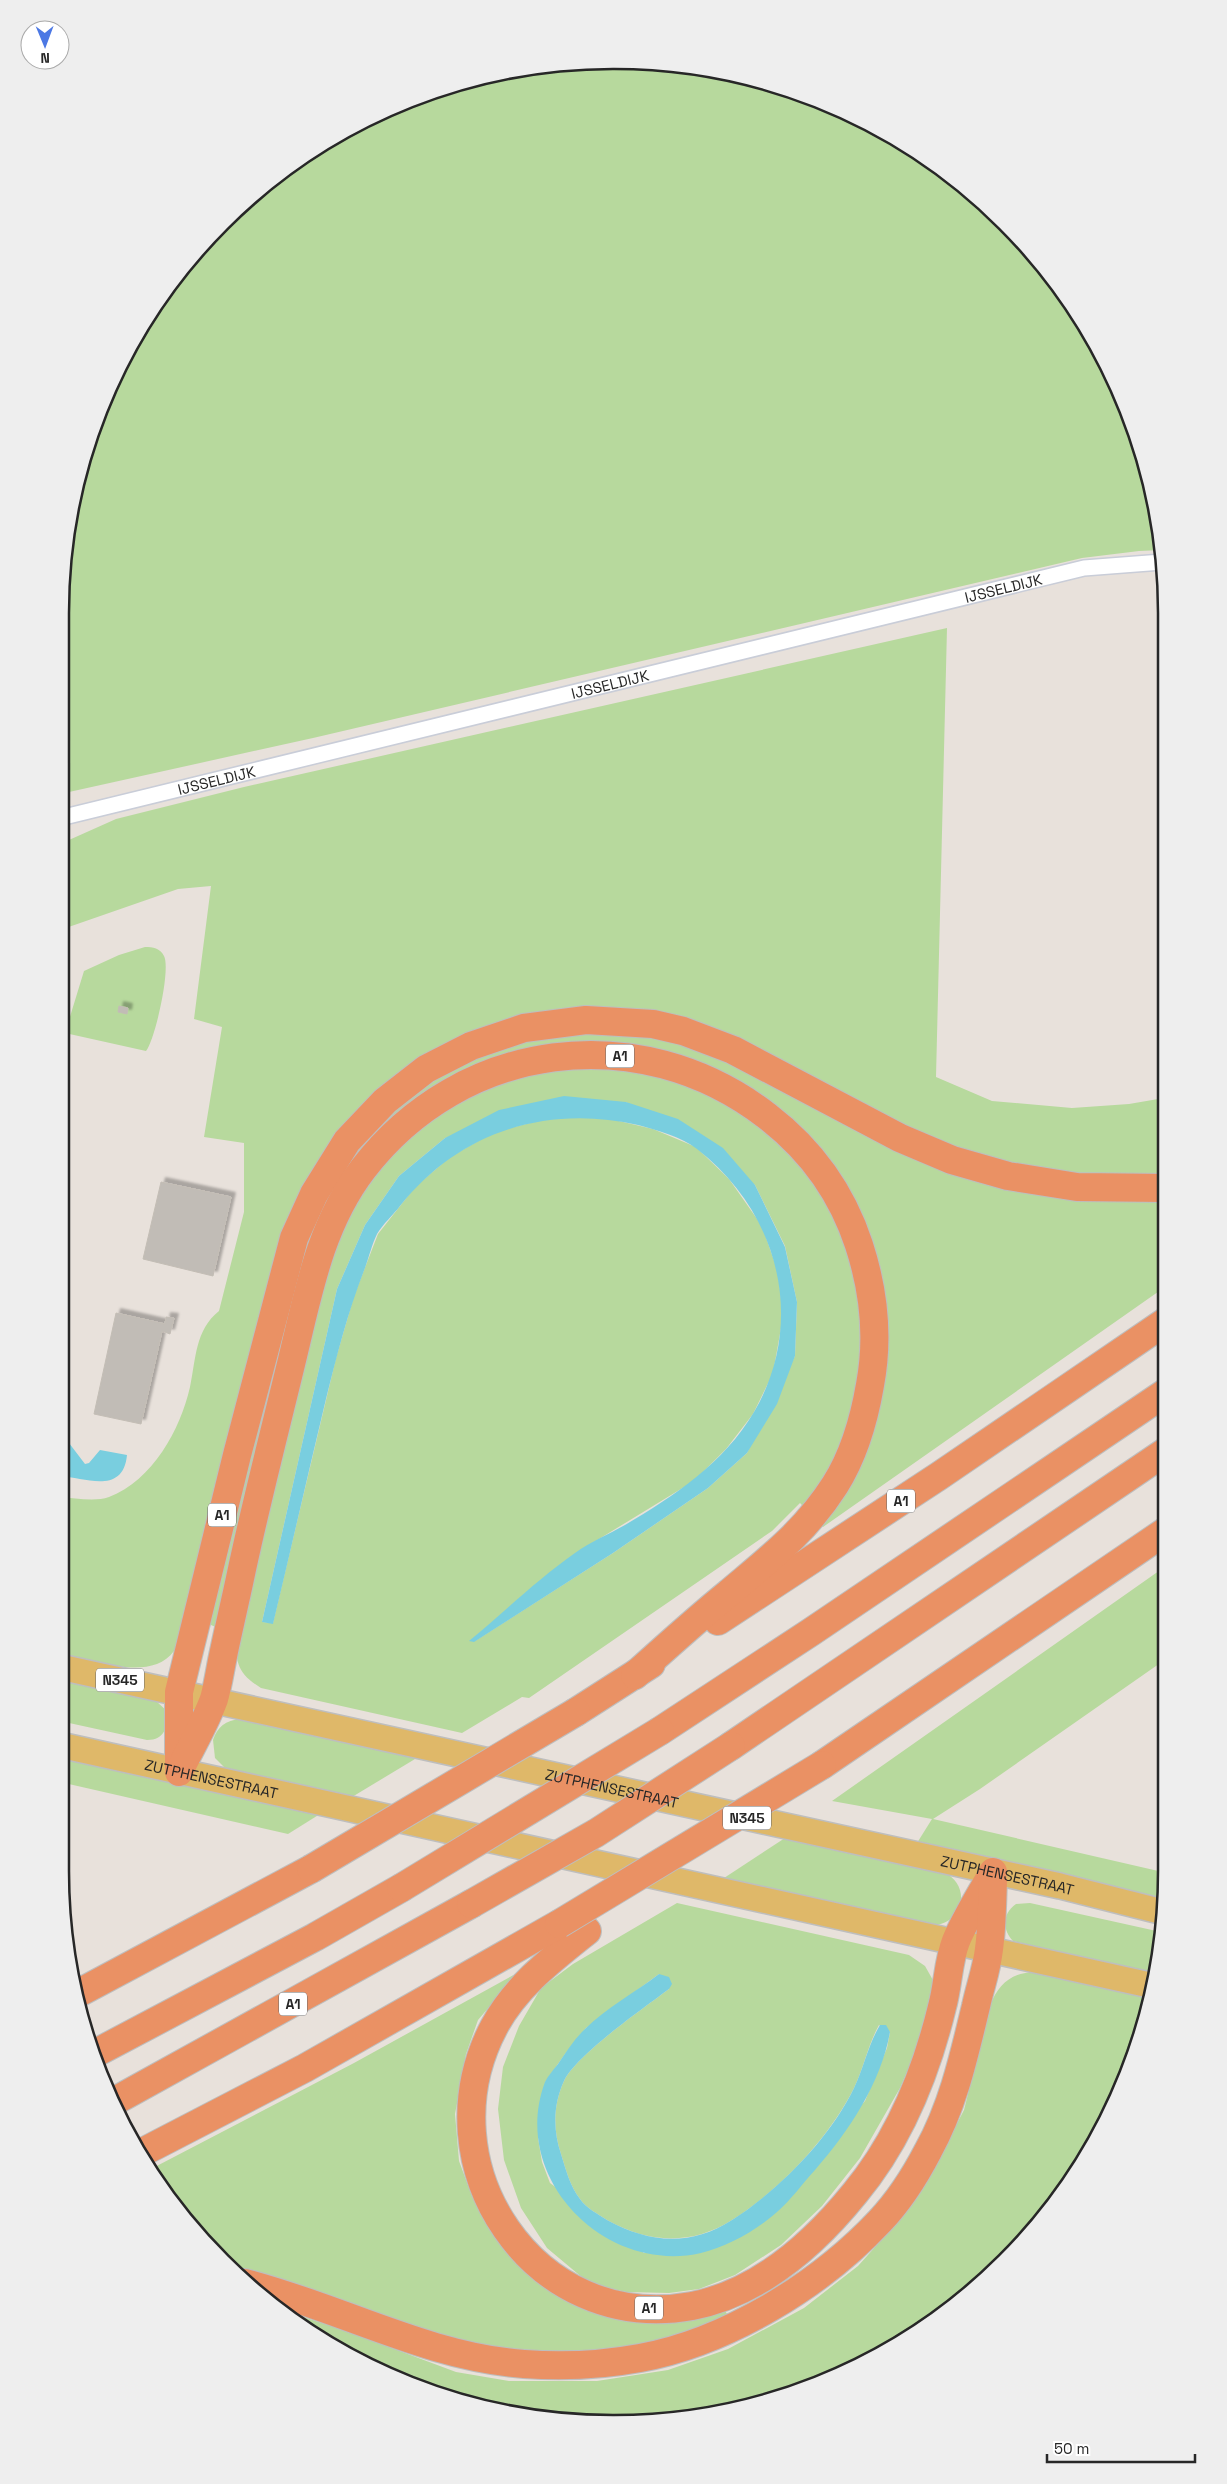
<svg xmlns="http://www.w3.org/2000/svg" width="1227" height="2484" font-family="'Space Grotesk',sans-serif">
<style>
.green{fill:#b7d99d;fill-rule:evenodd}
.water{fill:#79cedf}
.building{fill:#c1bcb6;stroke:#c3bdb5;filter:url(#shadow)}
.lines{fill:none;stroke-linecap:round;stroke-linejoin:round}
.street-casing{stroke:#c9cdd8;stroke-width:18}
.primary-casing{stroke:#bebebe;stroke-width:28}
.highway-casing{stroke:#bebebe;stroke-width:30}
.street{stroke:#fff;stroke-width:15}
.primary{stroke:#dfb869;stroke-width:25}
.highway{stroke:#ea9164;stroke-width:28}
.highway-bridge-casing{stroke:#bebebe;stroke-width:30;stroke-linecap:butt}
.highway-bridge{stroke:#ea9164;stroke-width:28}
.labels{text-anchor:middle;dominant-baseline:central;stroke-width:4;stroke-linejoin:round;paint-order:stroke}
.shield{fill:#fff;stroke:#686868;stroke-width:1}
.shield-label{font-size:14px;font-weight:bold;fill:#272727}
.street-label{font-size:15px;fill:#272727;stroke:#fff}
.rim{fill:none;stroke:#272727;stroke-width:2.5}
</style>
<defs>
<filter id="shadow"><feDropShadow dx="4.5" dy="-4.5" stdDeviation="1" flood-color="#0004"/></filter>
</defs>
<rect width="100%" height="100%" fill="#e8e1db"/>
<g class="green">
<path d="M 614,60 L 722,71 L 826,102 L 951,175 L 1053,277 L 1125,402 L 1162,541 L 1162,550 L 1139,551 L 1082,558 L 313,738 L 60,794 L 60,613 L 71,505 L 102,401 L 153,306 L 222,222 L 306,153 L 402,102 L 506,71 Z"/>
<path d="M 947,628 L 936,1077 L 992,1101 L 1072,1108 L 1129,1104 L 1164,1098 L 1165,1287 L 823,1527 L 800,1503 L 772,1531 L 529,1698 L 522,1697 L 462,1733 L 261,1688 C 237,1673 236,1663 236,1636 L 186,1614 C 182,1625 181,1641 174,1651 C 151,1683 92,1660 60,1653 L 60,1497 C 75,1498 95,1502 109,1497 C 153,1480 180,1430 190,1387 C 196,1359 195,1330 219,1311 L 244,1212 L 244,1143 L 204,1137 L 222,1027 L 194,1019 L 211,886 L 178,889 L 60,930 L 60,844 L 116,819 L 244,787 ZM 626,1102 L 755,1185 L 785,1246 L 797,1302 L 795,1356 L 747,1453 L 708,1488 L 613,1553 L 475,1641 L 470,1641 L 576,1553 L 694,1481 L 726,1449 L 753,1414 L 773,1373 L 783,1317 L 778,1272 L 762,1226 L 729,1179 L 696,1147 L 653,1129 L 606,1118 L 550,1118 L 494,1132 L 450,1157 L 415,1187 L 378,1234 L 354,1296 L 336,1358 L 273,1623 L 262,1622 L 337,1289 L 365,1225 L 399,1176 L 445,1138 Z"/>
<path d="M 145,947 C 153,947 160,948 164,956 C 171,969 155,1040 146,1051 L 65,1033 L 84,971 L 119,955 Z"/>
<path d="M 60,1271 L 70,1273 L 60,1316 Z"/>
<path d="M 1166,1566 L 1166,1659 L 980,1789 L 933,1819 L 1167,1873 L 1164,1898 L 917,1843 L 932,1819 L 832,1801 Z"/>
<path d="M 60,1680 L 156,1701 L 168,1712 C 167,1727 165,1740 147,1740 L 60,1721 Z"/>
<path d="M 240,1719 L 420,1756 L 352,1797 L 226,1769 L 215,1758 L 213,1740 C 217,1727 226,1720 240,1719 Z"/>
<path d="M 60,1757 L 320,1814 L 288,1834 L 60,1782 Z"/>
<path d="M 785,1838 L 943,1872 C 973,1885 963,1925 932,1925 L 721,1880 Z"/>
<path d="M 677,1903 L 909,1955 L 925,1966 L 934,1982 L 931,2017 L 900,2088 L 860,2158 L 822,2206 L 781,2245 L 735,2275 L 699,2289 L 669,2293 L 626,2292 L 590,2284 L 547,2248 L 521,2208 L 504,2160 L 498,2109 L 503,2067 L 519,2026 L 541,1988 L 573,1964 ZM 659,1974 L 669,1989 C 645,2007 575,2056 564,2081 C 553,2105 553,2130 561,2154 C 566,2170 570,2186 580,2199 C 586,2208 598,2214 607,2220 C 648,2243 691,2246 732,2220 C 779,2191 829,2138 854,2088 C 864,2067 868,2045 879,2025 L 890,2032 L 887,2048 L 865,2101 L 744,2235 L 644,2253 L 550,2183 L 542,2162 L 538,2138 L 541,2100 L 546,2081 L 565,2054 L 586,2028 Z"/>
<path d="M 1030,1903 L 1161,1932 L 1157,1974 L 1013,1941 C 1002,1929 1002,1914 1016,1904 Z"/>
<path d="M 519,1972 L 478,2020 L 466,2054 L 455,2114 L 459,2161 L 472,2196 L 491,2230 L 508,2250 L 550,2288 L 723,2307 L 731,2321 L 689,2336 L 587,2356 L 468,2347 L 237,2274 L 175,2208 L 149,2170 L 354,2063 Z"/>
<path d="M 1036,1972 L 1151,1997 L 1125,2083 L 1074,2178 L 1029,2236 L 950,2310 L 859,2367 L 757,2405 L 685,2419 L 578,2423 L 505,2413 L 402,2382 L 337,2350 L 281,2310 L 338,2328 L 456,2372 L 509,2381 L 597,2381 L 668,2370 L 728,2349 L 804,2308 L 858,2266 L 903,2216 L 936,2164 L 964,2110 L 990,2006 C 998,1984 1012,1972 1036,1972 Z"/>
</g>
<g class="water">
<path d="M 564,1096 L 626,1102 L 678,1119 L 723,1148 L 755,1185 L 785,1247 L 797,1302 L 795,1356 L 777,1404 L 747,1453 L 708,1488 L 613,1553 L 474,1642 L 469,1641 C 504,1612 538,1579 575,1553 C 590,1542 609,1534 625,1525 C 674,1496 724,1463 754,1412 C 807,1322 779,1212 697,1149 C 682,1137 657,1130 638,1125 C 546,1104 459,1132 400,1206 C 393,1215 383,1224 377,1234 C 372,1244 369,1257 365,1268 C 348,1311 337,1355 326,1399 C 308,1474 291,1549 273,1624 L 262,1622 L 337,1289 L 365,1225 L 399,1176 L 445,1138 L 499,1110 Z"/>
<path d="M 60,1442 L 69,1443 L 85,1464 L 89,1463 L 100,1450 L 127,1455 C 123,1495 86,1478 60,1476 Z"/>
<path d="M 659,1974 L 669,1977 L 672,1984 L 669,1989 C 645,2007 575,2056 564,2081 C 553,2105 553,2130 561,2154 C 566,2170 570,2186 580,2199 C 586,2208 598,2214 607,2220 C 649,2243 690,2247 732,2220 C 779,2190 830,2138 854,2088 C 864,2067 868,2045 880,2025 L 886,2025 L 890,2032 C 881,2083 849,2131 815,2170 C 803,2183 791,2200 777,2212 C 757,2230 727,2247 701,2253 C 605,2275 509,2178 545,2082 C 548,2076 554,2069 558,2064 C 566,2052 575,2038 586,2028 C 605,2009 637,1991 659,1974 Z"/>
</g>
<g class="building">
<path d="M 119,1006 L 128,1008 L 127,1014 L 118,1012 Z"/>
<path d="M 161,1182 L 231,1197 L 213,1276 L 143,1259 Z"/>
<path d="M 116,1313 L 165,1324 L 166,1317 L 174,1318 L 170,1334 L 162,1331 L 141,1424 L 94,1414 Z"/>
</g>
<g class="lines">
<defs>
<g id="street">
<path id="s1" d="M 60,818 L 1084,568 L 1162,562"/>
</g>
<g id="primary">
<path id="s2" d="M 60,1667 L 1060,1886 L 1163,1912"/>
<path id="s3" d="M 60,1745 L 1154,1986"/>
</g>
<g id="highway">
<path d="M 718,1621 L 939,1476 L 1165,1322"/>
<path d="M 576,1712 L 651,1664"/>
<path d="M 660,1731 L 811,1632 L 1165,1393"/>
<path d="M 731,1746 L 1165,1452"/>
<path d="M 179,1765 L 179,1692 L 237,1455 L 294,1238 L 314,1194 L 347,1141 L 385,1101 L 426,1069 L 471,1046 L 524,1028 L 586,1020 L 653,1024 L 683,1031 L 733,1050 L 900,1138 L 952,1160 L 1008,1176 L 1077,1187 L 1165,1188"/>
<path d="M 822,1765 L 1166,1531"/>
<path d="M 179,1772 C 190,1748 205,1724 214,1699 C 218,1685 220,1670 223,1656 C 229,1627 236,1598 242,1569 C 257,1499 275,1430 292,1360 C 308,1294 320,1225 363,1169 C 461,1041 639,1017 767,1116 C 810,1149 842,1193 859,1245 C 874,1291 879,1337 870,1385 C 864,1420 854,1455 835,1485 C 805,1532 770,1558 729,1593 C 697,1619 666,1647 635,1675"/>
<path d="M 587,1931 C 552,1959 515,1987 494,2027 C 421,2165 534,2335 692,2306 C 759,2293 813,2245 855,2193 C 899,2140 926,2073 942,2007 C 948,1986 948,1961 956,1941 C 966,1917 981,1895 993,1872"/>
<path d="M 75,1995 L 311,1869"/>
<path d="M 92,2055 L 315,1937 L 401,1888"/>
<path d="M 113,2102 L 471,1904"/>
<path d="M 139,2154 L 305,2068 L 559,1924"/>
<path d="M 245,2283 C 339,2307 427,2357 524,2364 C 563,2367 602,2365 640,2358 C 727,2342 820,2285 880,2221 C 899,2201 915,2176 928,2151 C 953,2106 964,2056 976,2006 C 980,1987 987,1968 989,1949 C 992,1927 992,1903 993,1881"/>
</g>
</defs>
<use href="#street" class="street-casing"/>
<use href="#primary" class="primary-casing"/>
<use href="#highway" class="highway-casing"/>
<use href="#street" class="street"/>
<use href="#primary" class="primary"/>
<use href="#highway" class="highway"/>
<defs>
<g id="highway-bridge">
<path d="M 311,1869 L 576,1712"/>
<path d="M 401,1888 L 660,1731"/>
<path d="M 471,1904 L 596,1833 L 731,1746"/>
<path d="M 559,1924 L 822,1765"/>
</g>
</defs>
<use href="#highway-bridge" class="highway-bridge-casing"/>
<use href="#highway-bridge" class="highway-bridge"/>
</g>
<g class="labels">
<g class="shield">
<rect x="606" y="1044.5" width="28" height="23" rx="4"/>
<rect x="887" y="1489.5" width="28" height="23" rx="4"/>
<rect x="208" y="1503.5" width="28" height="23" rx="4"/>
<rect x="96" y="1668.5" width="48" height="23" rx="4"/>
<rect x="723" y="1806.5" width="48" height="23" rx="4"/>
<rect x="279" y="1992.5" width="28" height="23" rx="4"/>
<rect x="635" y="2296.5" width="28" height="23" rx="4"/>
</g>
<g class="shield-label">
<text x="620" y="1056">A1</text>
<text x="901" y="1501">A1</text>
<text x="222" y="1515">A1</text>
<text x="120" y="1680">N345</text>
<text x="747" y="1818">N345</text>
<text x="293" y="2004">A1</text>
<text x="649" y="2308">A1</text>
</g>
<g class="street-label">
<text stroke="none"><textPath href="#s1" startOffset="971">IJSSELDIJK</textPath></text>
<text stroke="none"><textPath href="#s1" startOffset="566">IJSSELDIJK</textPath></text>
<text stroke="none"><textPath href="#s1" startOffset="161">IJSSELDIJK</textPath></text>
<text stroke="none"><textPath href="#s3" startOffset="155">ZUTPHENSESTRAAT</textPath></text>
<text stroke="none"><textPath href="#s2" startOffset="565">ZUTPHENSESTRAAT</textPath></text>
<text stroke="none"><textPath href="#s2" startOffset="970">ZUTPHENSESTRAAT</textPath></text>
</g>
</g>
<path d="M0 0H1227V2484H0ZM613 69H614A544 544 0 0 1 1158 613V1871A544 544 0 0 1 614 2415H613A544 544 0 0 1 69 1871V613A544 544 0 0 1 613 69Z" fill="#eee" fill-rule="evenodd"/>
<path class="rim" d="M613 69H614A544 544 0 0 1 1158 613V1871A544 544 0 0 1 614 2415H613A544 544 0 0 1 69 1871V613A544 544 0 0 1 613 69Z"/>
<g transform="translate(45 45) rotate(179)"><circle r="24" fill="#ffffff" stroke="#a9a9a9"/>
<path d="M0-4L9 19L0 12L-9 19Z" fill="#4c78e4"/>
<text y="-8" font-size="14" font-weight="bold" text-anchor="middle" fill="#272727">N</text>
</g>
<path d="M1047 2454v8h148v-8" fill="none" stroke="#272727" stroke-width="2.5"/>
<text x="1054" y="2454" font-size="15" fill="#272727" stroke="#ffffff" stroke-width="4" paint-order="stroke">50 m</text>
</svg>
